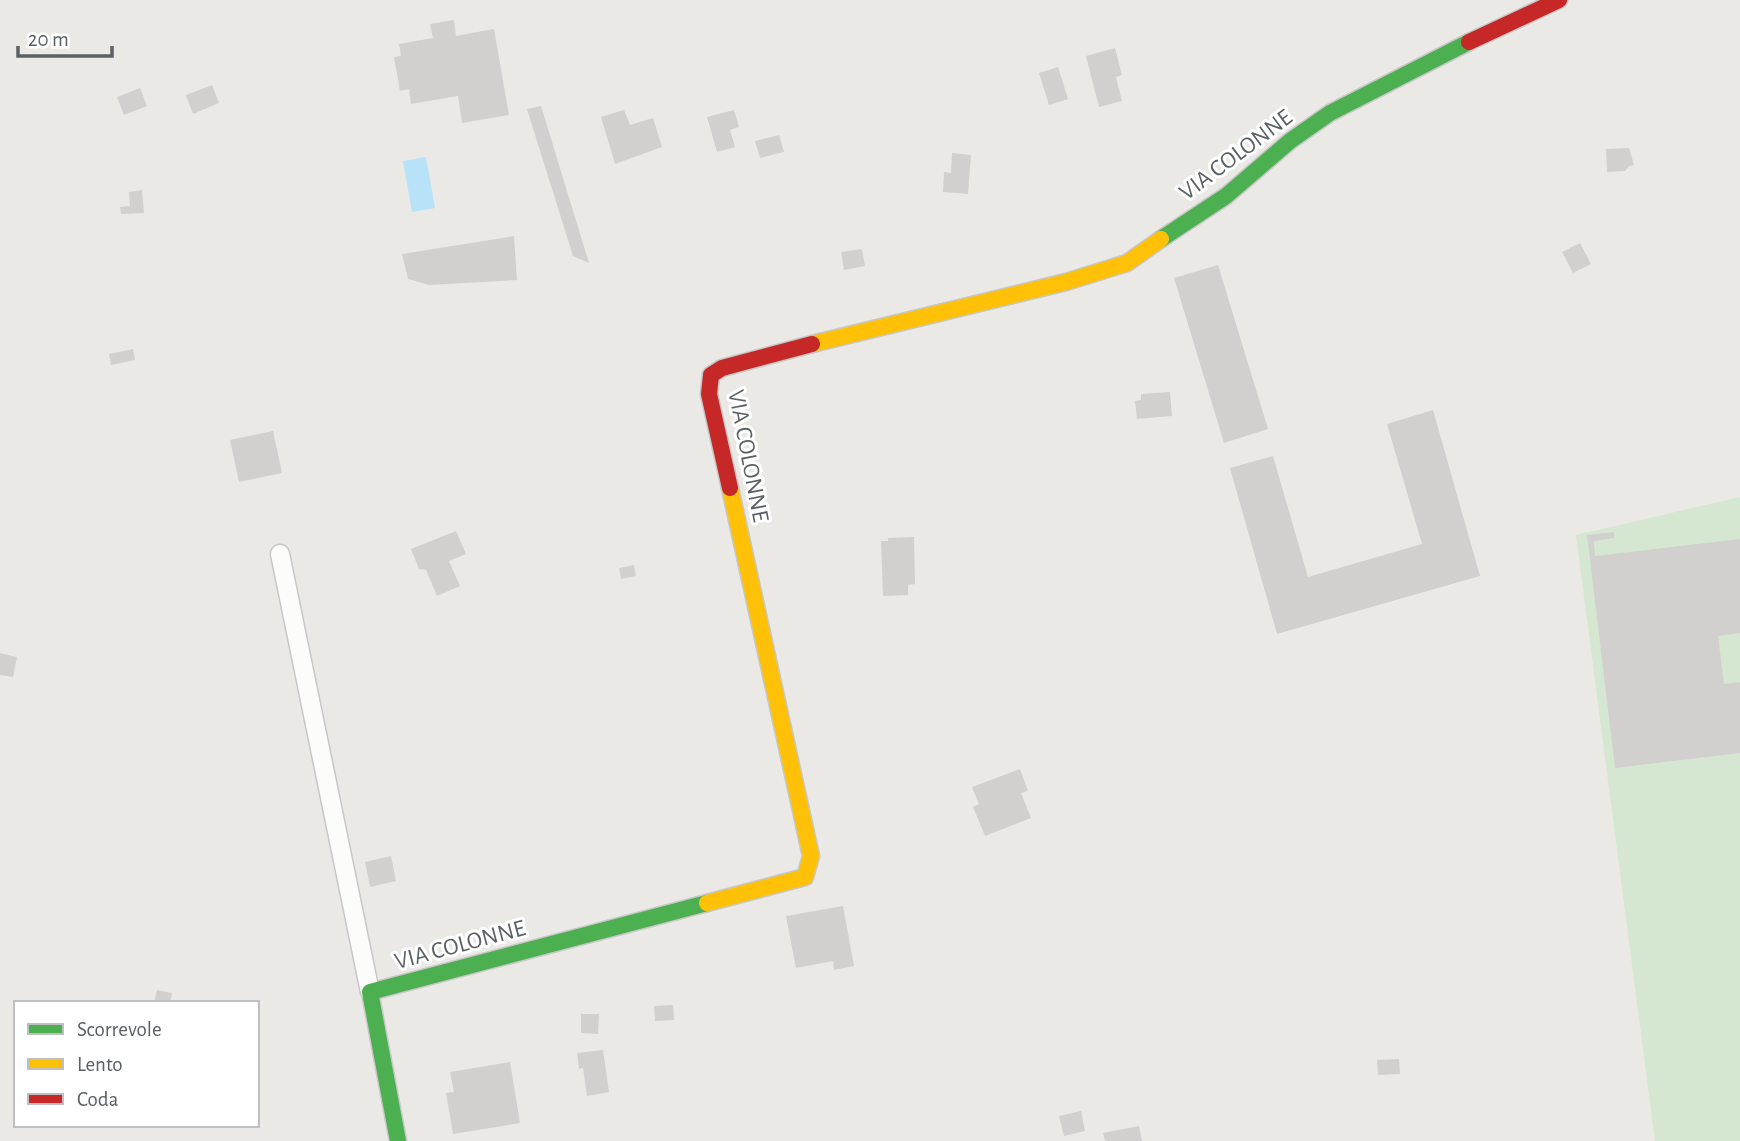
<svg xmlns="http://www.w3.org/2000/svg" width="1740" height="1141" font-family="'Alegreya Sans',sans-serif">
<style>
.green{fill:#d5e7d1}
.water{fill:#b8e2f8}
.building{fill:#d2d0cf}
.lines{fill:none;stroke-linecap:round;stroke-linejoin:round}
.lane-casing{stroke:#c7c7c7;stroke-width:21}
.fast-casing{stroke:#c6c7c7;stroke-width:19}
.slow-casing{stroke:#c6c7c7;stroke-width:19}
.jam-casing{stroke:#c6c7c7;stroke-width:19}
.lane{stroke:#fcfcfb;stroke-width:18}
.fast{stroke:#4caf50;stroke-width:16}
.slow{stroke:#ffc107;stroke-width:16}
.jam{stroke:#c62828;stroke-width:16}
.labels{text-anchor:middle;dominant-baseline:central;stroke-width:6;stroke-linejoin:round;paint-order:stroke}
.street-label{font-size:24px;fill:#5b6064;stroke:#fff}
</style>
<rect width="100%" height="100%" fill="#ebe9e6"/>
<path class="green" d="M 1740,497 L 1740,1141 L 1655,1141 L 1576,535 Z"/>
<path class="water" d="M 426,157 L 435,208 L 412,212 L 403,161 Z"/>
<g class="building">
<path d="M 454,20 L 456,36 L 494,29 L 509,115 L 462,123 L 458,96 L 411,104 L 409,89 L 400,91 L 394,57 L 401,56 L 399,44 L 433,38 L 430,24 Z"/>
<path d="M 1115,48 L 1122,75 L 1116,77 L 1122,101 L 1099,107 L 1086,56 Z"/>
<path d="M 1058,67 L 1068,99 L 1049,105 L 1039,73 Z"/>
<path d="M 212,85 L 219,103 L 193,114 L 186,95 Z"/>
<path d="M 140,88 L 147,106 L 124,115 L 117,97 Z"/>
<path d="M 541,106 L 589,263 L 573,256 L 527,109 Z"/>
<path d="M 624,110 L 630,125 L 653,118 L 662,147 L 615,164 L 601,117 Z"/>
<path d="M 734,110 L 739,127 L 730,130 L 735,147 L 717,152 L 707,117 Z"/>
<path d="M 779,135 L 784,152 L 760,158 L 755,141 Z"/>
<path d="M 1629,148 L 1634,165 L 1629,166 L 1625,171 L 1607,172 L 1606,149 Z"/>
<path d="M 952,153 L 971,155 L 968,194 L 943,192 L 944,172 L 951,173 Z"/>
<path d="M 142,190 L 144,213 L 121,214 L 120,207 L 130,206 L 129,192 Z"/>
<path d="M 514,236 L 517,280 L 429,285 L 408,279 L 402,254 Z"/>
<path d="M 1580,243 L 1591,264 L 1573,273 L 1562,252 Z"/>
<path d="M 862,249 L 865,266 L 844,270 L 841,252 Z"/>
<path d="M 1218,265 L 1268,429 L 1224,443 L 1174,278 Z"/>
<path d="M 133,349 L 135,360 L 111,365 L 109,354 Z"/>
<path d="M 1170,392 L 1172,416 L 1137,419 L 1135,401 L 1141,400 L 1141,394 Z"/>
<path d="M 1433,410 L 1480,576 L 1277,634 L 1230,468 L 1273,456 L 1308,577 L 1422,544 L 1387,424 Z"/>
<path d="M 273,431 L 282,473 L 239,482 L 230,440 Z"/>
<path d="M 456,531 L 466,554 L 449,561 L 460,586 L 437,596 L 426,570 L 419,569 L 411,549 Z"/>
<path d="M 1614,532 L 1614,538 L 1594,541 L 1595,556 L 1740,539 L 1740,633 L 1718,636 L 1724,684 L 1740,682 L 1740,753 L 1615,768 L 1587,535 Z"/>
<path d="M 914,537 L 915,584 L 908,585 L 908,595 L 883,596 L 881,541 L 888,541 L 888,538 Z"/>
<path d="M 634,565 L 636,576 L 621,579 L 619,568 Z"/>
<path d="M 0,653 L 17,657 L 13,677 L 0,675 Z"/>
<path d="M 1020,769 L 1028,791 L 1021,793 L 1031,818 L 985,836 L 973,807 L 979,804 L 972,787 Z"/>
<path d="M 391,856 L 396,881 L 370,887 L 365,862 Z"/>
<path d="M 843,906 L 854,966 L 834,970 L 833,961 L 796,968 L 786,916 Z"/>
<path d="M 157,990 L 172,993 L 170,1003 L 154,1003 Z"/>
<path d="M 673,1005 L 674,1020 L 655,1021 L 654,1006 Z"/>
<path d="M 581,1014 L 599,1014 L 598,1034 L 581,1033 Z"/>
<path d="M 603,1050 L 609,1092 L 587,1096 L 583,1068 L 579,1069 L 577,1053 Z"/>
<path d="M 1399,1059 L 1400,1074 L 1378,1075 L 1377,1060 Z"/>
<path d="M 510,1062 L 520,1123 L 453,1134 L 446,1093 L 454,1092 L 450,1072 Z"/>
<path d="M 1081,1111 L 1085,1131 L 1064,1136 L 1059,1116 Z"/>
<path d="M 1139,1126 L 1142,1141 L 1105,1141 L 1103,1133 Z"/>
</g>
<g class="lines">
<defs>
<path id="lane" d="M 280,554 L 370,992"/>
<g id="fast">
<path d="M 1161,239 L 1226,196 L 1290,141 L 1330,113 L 1469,42"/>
<path d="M 398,1141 L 370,992 L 707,903"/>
</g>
<g id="slow">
<path d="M 812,344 L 1066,282 L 1127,263 L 1161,239"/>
<path d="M 707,903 L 805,877 L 811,856 L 730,488"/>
</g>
<g id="jam">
<path d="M 1469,42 L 1559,0"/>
<path d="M 730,488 L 709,394 L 711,375 L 722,368 L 812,344"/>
</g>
</defs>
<use href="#lane" class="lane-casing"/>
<use href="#fast" class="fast-casing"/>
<use href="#slow" class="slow-casing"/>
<use href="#jam" class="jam-casing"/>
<use href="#lane" class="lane"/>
<use href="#fast" class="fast"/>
<use href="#slow" class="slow"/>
<use href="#jam" class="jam"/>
</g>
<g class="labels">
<g class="street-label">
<text transform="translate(1236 155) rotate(-37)">VIA COLONNE</text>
<text transform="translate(748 456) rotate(79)">VIA COLONNE</text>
<text transform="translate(460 945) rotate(-15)">VIA COLONNE</text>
</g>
</g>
<rect x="14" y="1001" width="245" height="126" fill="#ffffff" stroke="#bdbfc1" stroke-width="2"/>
<rect x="28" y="1024" width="35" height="10" fill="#4caf50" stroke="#bdbfc1" stroke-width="2"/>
<text x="77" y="1036" font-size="21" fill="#5b6064">Scorrevole</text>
<rect x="28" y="1059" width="35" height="10" fill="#ffc107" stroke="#bdbfc1" stroke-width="2"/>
<text x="77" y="1071" font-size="21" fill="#5b6064">Lento</text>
<rect x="28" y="1094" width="35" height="10" fill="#c62828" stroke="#bdbfc1" stroke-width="2"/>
<text x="77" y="1106" font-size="21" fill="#5b6064">Coda</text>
<path d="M18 46v10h94v-10" fill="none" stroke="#5b6064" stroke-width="3.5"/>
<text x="28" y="46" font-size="21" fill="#5b6064" stroke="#ffffff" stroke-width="5" paint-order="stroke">20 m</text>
</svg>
